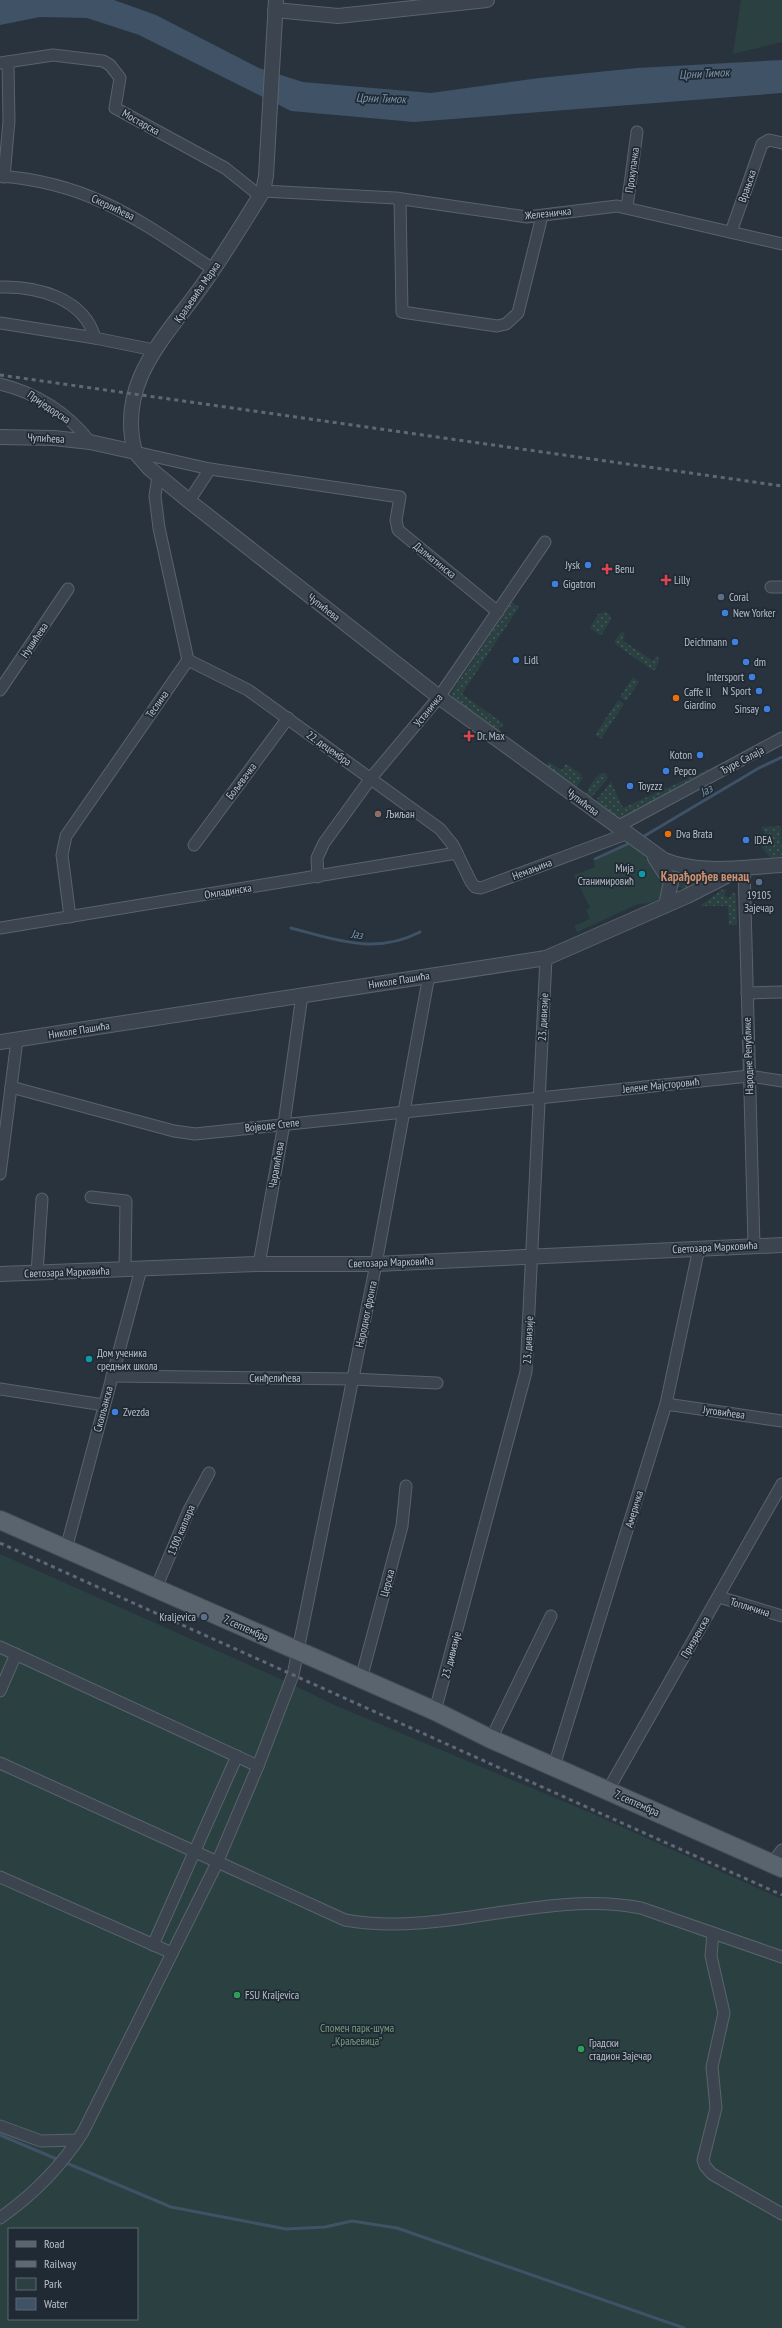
<svg xmlns="http://www.w3.org/2000/svg" width="782" height="2328" font-family="'PT Sans Narrow',sans-serif">
<style>
.grass{fill:url(#grass-dots)}
.park{fill:#2b4141;fill-rule:evenodd}
.water{fill:#3f5266}
.lines{fill:none;stroke-linecap:round;stroke-linejoin:round}
.stream{stroke:#3f5266;stroke-width:3}
.minor-casing{stroke:#59636c;stroke-width:13}
.tertiary-casing{stroke:#59636c;stroke-width:16}
.primary-casing{stroke:#454e58;stroke-width:20}
.minor{stroke:#3c454f;stroke-width:11}
.tertiary{stroke:#3c454f;stroke-width:14}
.primary{stroke:#5a646e;stroke-width:18}
.rail{stroke:#5e6975;stroke-width:3;stroke-dasharray:4 4;stroke-linecap:butt}
.shop-dot{fill:#3f7fe0;stroke:#202a34;stroke-width:1.5}
.health-dot{fill:#e0444e;stroke:#202a34;stroke-width:1.5}
.service-dot{fill:#5c6f8a;stroke:#202a34;stroke-width:1.5}
.food-dot{fill:#e8710a;stroke:#202a34;stroke-width:1.5}
.education-dot{fill:#8d6e63;stroke:#202a34;stroke-width:1.5}
.culture-dot{fill:#0f9aa8;stroke:#202a34;stroke-width:1.5}
.leisure-dot{fill:#2e9e5b;stroke:#202a34;stroke-width:1.5}
.labels{text-anchor:middle;dominant-baseline:central;stroke-width:3.5;stroke-linejoin:round;paint-order:stroke}
.street-label{font-size:11px;fill:#b8c0c9;stroke:#202a34}
.poi-label{font-size:11px;fill:#b8c0c9;stroke:#202a34;text-anchor:start}
.park-label{font-size:11px;fill:#789d7e;stroke:#202a34}
.water-label{font-size:12px;font-style:italic;fill:#7b93aa;stroke:#202a34}
.quarter-label{font-size:13px;font-weight:bold;fill:#cd906f;stroke:#202a34}
</style>
<defs>
<pattern id="grass-dots" width="8" height="8" patternUnits="userSpaceOnUse"><rect width="8" height="8" fill="#2b4141"/><path d="M2 2h.1M6 6h.1" fill="none" stroke="#485b5b" stroke-width="1.8" stroke-linecap="round"/></pattern>
</defs>
<rect width="100%" height="100%" fill="#28333e"/>
<g class="grass">
<path d="M 512,602 L 519,607 L 462,694 L 504,724 L 498,730 L 453,698 L 451,693 Z"/>
<path d="M 605,612 L 610,615 L 611,620 L 602,634 L 600,635 L 590,628 L 598,614 Z"/>
<path d="M 622,631 L 625,634 L 622,640 L 653,661 L 656,656 L 658,657 L 659,661 L 655,670 L 652,670 L 615,644 L 615,641 Z"/>
<path d="M 633,677 L 639,682 L 626,701 L 620,697 Z"/>
<path d="M 618,700 L 624,704 L 601,739 L 595,735 Z"/>
<path d="M 733,758 L 734,761 L 617,820 L 594,803 L 611,782 L 623,808 Z"/>
<path d="M 548,762 L 562,770 L 566,764 L 581,774 L 582,779 L 576,788 L 547,767 Z"/>
<path d="M 604,772 L 608,778 L 590,799 L 586,794 C 590,785 595,776 604,772 Z"/>
<path d="M 781,826 L 782,857 L 770,857 L 762,848 L 761,836 L 765,833 L 761,827 Z"/>
<path d="M 669,869 L 685,873 L 689,882 L 687,888 L 683,889 L 677,886 Z"/>
<path d="M 723,889 L 727,890 L 724,895 L 729,898 L 733,892 L 736,895 L 737,925 L 729,925 L 728,906 L 700,906 Z"/>
</g>
<g class="park">
<path d="M 741,0 L 782,0 L 782,42 L 733,54 Z"/>
<path d="M 628,842 L 653,860 L 664,879 L 659,899 L 650,903 L 638,904 L 577,932 L 574,926 L 590,919 L 586,910 L 590,908 L 574,875 L 595,867 L 594,862 Z"/>
<path d="M 0,1554 L 285,1681 L 332,1704 L 591,1813 L 782,1899 L 782,2328 L 0,2328 ZM 9,2229 L 137,2229 L 137,2319 L 9,2319 Z"/>
</g>
<path class="water" d="M 0,0 L 114,0 L 156,15 L 259,68 L 303,82 L 431,93 L 539,78 L 637,68 L 782,60 L 782,93 L 414,122 L 291,111 L 139,35 L 87,18 L 40,17 L 0,25 Z"/>
<g class="lines">
<g class="stream">
<path d="M 641,838 L 759,768 L 782,757"/>
<path d="M 595,859 L 632,842"/>
<path d="M 291,928 C 336,940 376,955 420,932"/>
<path d="M 0,2135 L 59,2160"/>
<path d="M 64,2162 L 171,2207 L 286,2229 L 325,2227 L 352,2221 L 397,2228 L 684,2328"/>
</g>
<defs>
<g id="minor">
<path d="M 0,63 L 53,55 L 103,61 L 110,65 L 120,78 L 115,108 L 225,168 L 260,196"/>
<path d="M 0,176 C 91,183 140,221 213,269"/>
<path d="M 4,177 L 9,121 L 8,62"/>
<path d="M 263,191 L 396,198 L 527,217 L 617,206 L 782,244"/>
<path d="M 400,199 L 402,312 L 497,326 L 506,324 L 518,313 L 542,216"/>
<path d="M 627,207 L 637,132"/>
<path d="M 731,232 L 762,144 L 769,140 L 782,143"/>
<path d="M 0,287 C 37,286 84,298 95,338 L 154,350"/>
<path d="M 0,323 L 95,338"/>
<path d="M 0,384 C 35,392 68,413 90,442"/>
<path d="M 135,452 L 210,469 L 400,497 L 396,520 L 398,530 L 498,612"/>
<path d="M 189,501 L 210,469"/>
<path d="M 771,587 L 782,587"/>
<path d="M 188,660 L 248,690 L 440,829 L 453,845 L 471,882 L 475,887 L 481,888 L 626,834"/>
<path d="M 0,690 L 68,589"/>
<path d="M 617,827 L 782,738"/>
<path d="M 194,845 L 288,718"/>
<path d="M 744,867 L 754,1245"/>
<path d="M 318,877 L 317,858 L 324,843 L 371,778 L 439,697 L 545,542"/>
<path d="M 70,917 L 62,855 L 66,836 L 188,660 L 159,528 L 155,496 L 158,476"/>
<path d="M 0,928 L 457,853"/>
<path d="M 747,993 L 782,992"/>
<path d="M 11,1087 L 174,1131 L 195,1134 L 749,1076 L 782,1081"/>
<path d="M 0,1174 L 17,1040"/>
<path d="M 91,1197 L 126,1201 L 125,1270"/>
<path d="M 259,1264 L 284,1124 L 302,995"/>
<path d="M 37,1273 L 42,1199"/>
<path d="M 112,1376 L 352,1379 L 437,1383"/>
<path d="M 0,1389 L 104,1405"/>
<path d="M 666,1404 L 782,1421"/>
<path d="M 66,1549 L 141,1269"/>
<path d="M 156,1588 L 189,1510 L 209,1473"/>
<path d="M 719,1597 L 782,1616"/>
<path d="M 0,1647 L 258,1766"/>
<path d="M 361,1679 L 402,1526 L 406,1486"/>
<path d="M 0,1691 L 16,1654"/>
<path d="M 435,1711 L 526,1372 L 546,958"/>
<path d="M 491,1739 L 551,1616"/>
<path d="M 0,1763 L 345,1920 C 444,1938 542,1889 641,1908 L 782,1957"/>
<path d="M 554,1766 L 666,1404 L 699,1248"/>
<path d="M 608,1790 L 782,1484"/>
<path d="M 772,1863 L 782,1850"/>
<path d="M 0,1877 L 172,1953"/>
<path d="M 713,1933 L 711,1956 L 724,2013 L 712,2067 L 716,2108 L 703,2160 L 705,2166 L 712,2174 L 782,2214"/>
<path d="M 153,1945 L 237,1756"/>
<path d="M 0,2126 L 41,2141 L 78,2140"/>
<path d="M 0,2218 C 34,2194 61,2167 83,2132 L 217,1863 L 258,1766 L 293,1675 L 376,1264 L 429,975"/>
</g>
<g id="tertiary">
<path d="M 275,10 L 338,16 L 487,0"/>
<path d="M 0,437 L 54,438 L 90,442 L 135,452 L 149,468 L 189,501 L 439,697 L 664,860 C 700,875 744,867 782,865"/>
<path d="M 135,452 C 116,381 167,336 204,283 C 225,253 244,222 263,191 L 266,176 L 276,0"/>
<path d="M 655,858 L 671,882 L 666,905"/>
<path d="M 0,1042 L 546,958 L 687,896 L 740,869"/>
<path d="M 0,1274 L 259,1264 L 376,1264 L 782,1245"/>
</g>
<path id="primary" d="M 0,1520 L 435,1711 L 491,1739 L 782,1868"/>
</defs>
<use href="#minor" class="minor-casing"/>
<use href="#tertiary" class="tertiary-casing"/>
<use href="#primary" class="primary-casing"/>
<use href="#minor" class="minor"/>
<use href="#tertiary" class="tertiary"/>
<use href="#primary" class="primary"/>
<g class="rail">
<path d="M 0,375 L 782,486"/>
<path d="M 0,1543 L 782,1895"/>
</g>
</g>
<g class="shop-dot">
<circle cx="588" cy="565" r="4"/>
<circle cx="555" cy="584" r="4"/>
<circle cx="725" cy="613" r="4"/>
<circle cx="735" cy="642" r="4"/>
<circle cx="516" cy="660" r="4"/>
<circle cx="746" cy="662" r="4"/>
<circle cx="752" cy="677" r="4"/>
<circle cx="759" cy="691" r="4"/>
<circle cx="767" cy="709" r="4"/>
<circle cx="700" cy="755" r="4"/>
<circle cx="666" cy="771" r="4"/>
<circle cx="630" cy="786" r="4"/>
<circle cx="746" cy="840" r="4"/>
<circle cx="115" cy="1412" r="4"/>
</g>
<g class="health-dot">
<path d="M605 563h4v4h4v4h-4v4h-4v-4h-4v-4h4z"/>
<path d="M664 574h4v4h4v4h-4v4h-4v-4h-4v-4h4z"/>
<path d="M467 730h4v4h4v4h-4v4h-4v-4h-4v-4h4z"/>
</g>
<g class="service-dot">
<circle cx="721" cy="597" r="4"/>
<circle cx="759" cy="882" r="4"/>
<circle cx="204" cy="1617" r="4"/>
</g>
<g class="food-dot">
<circle cx="676" cy="698" r="4"/>
<circle cx="668" cy="834" r="4"/>
</g>
<circle class="education-dot" cx="378" cy="814" r="4"/>
<g class="culture-dot">
<circle cx="642" cy="874" r="4"/>
<circle cx="89" cy="1359" r="4"/>
</g>
<g class="leisure-dot">
<circle cx="237" cy="1995" r="4"/>
<circle cx="581" cy="2049" r="4"/>
</g>
<g class="labels">
<g class="street-label">
<text transform="translate(141 122) rotate(29)">Мостарска</text>
<text transform="translate(632 170) rotate(-82)">Прокупачка</text>
<text transform="translate(747 186) rotate(-71)">Врањска</text>
<text transform="translate(113 207) rotate(25)">Скерлићева</text>
<text transform="translate(548 213) rotate(-6)">Железничка</text>
<text transform="translate(197 292) rotate(-55)">Краљевића Марка</text>
<text transform="translate(49 407) rotate(34)">Приједорска</text>
<text transform="translate(46 438) rotate(3)">Чупићева</text>
<text transform="translate(435 560) rotate(39)">Далматинска</text>
<text transform="translate(324 607) rotate(38)">Чупићева</text>
<text transform="translate(34 640) rotate(-56)">Нушићева</text>
<text transform="translate(157 704) rotate(-55)">Теслина</text>
<text transform="translate(428 710) rotate(-51)">Устаничка</text>
<text transform="translate(329 748) rotate(35)">22. децембра</text>
<text transform="translate(742 760) rotate(-28)">Ђуре Салаја</text>
<text transform="translate(241 781) rotate(-53)">Бољевачка</text>
<text transform="translate(583 802) rotate(37)">Чупићева</text>
<text transform="translate(532 869) rotate(-21)">Немањина</text>
<text transform="translate(228 891) rotate(-9)">Омладинска</text>
<text transform="translate(399 980) rotate(-9)">Николе Пашића</text>
<text transform="translate(543 1017) rotate(-87)">23. дивизије</text>
<text transform="translate(79 1030) rotate(-9)">Николе Пашића</text>
<text transform="translate(748 1056) rotate(-92)">Народне Републике</text>
<text transform="translate(661 1085) rotate(-6)">Јелене Мајсторовић</text>
<text transform="translate(272 1125) rotate(-6)">Војводе Степе</text>
<text transform="translate(276 1165) rotate(-80)">Чарапићева</text>
<text transform="translate(715 1247) rotate(-3)">Светозара Марковића</text>
<text transform="translate(391 1262) rotate(-2)">Светозара Марковића</text>
<text transform="translate(67 1272) rotate(-2)">Светозара Марковића</text>
<text transform="translate(366 1314) rotate(-78)">Народног фронта</text>
<text transform="translate(528 1340) rotate(-87)">23. дивизије</text>
<text x="275" y="1378">Синђелићева</text>
<text transform="translate(103 1409) rotate(-75)">Скопљанска</text>
<text transform="translate(724 1412) rotate(8)">Југовићева</text>
<text transform="translate(634 1509) rotate(-73)">Америчка</text>
<text transform="translate(181 1530) rotate(-67)">1300 каплара</text>
<text transform="translate(387 1583) rotate(-75)">Церска</text>
<text transform="translate(750 1607) rotate(17)">Топличина</text>
<text transform="translate(246 1628) rotate(24)">7. септембра</text>
<text transform="translate(695 1637) rotate(-60)">Призренска</text>
<text transform="translate(451 1655) rotate(-75)">23. дивизије</text>
<text transform="translate(637 1803) rotate(24)">7. септембра</text>
</g>
<g class="poi-label">
<text x="580" y="565" text-anchor="end">Jysk</text>
<text x="615" y="569">Benu</text>
<text x="674" y="580">Lilly</text>
<text x="563" y="584">Gigatron</text>
<text x="729" y="597">Coral</text>
<text x="733" y="613">New Yorker</text>
<text x="727" y="642" text-anchor="end">Deichmann</text>
<text x="524" y="660">Lidl</text>
<text x="754" y="662">dm</text>
<text x="744" y="677" text-anchor="end">Intersport</text>
<text x="751" y="691" text-anchor="end">N Sport</text>
<text x="684" y="692">Caffe Il<tspan x="684" dy="13">Giardino</tspan></text>
<text x="759" y="709" text-anchor="end">Sinsay</text>
<text x="477" y="736">Dr. Max</text>
<text x="692" y="755" text-anchor="end">Koton</text>
<text x="674" y="771">Pepco</text>
<text x="638" y="786">Toyzzz</text>
<text x="386" y="814">Љиљан</text>
<text x="676" y="834">Dva Brata</text>
<text x="754" y="840">IDEA</text>
<text x="634" y="868" text-anchor="end">Мија<tspan x="634" dy="13">Станимировић</tspan></text>
<text x="759" y="895" text-anchor="middle">19105<tspan x="759" dy="13">Зајечар</tspan></text>
<text x="97" y="1353">Дом ученика<tspan x="97" dy="13">средњих школа</tspan></text>
<text x="123" y="1412">Zvezda</text>
<text x="196" y="1617" text-anchor="end">Kraljevica</text>
<text x="245" y="1995">FSU Kraljevica</text>
<text x="589" y="2043">Градски<tspan x="589" dy="13">стадион Зајечар</tspan></text>
</g>
<g class="park-label">
<text x="357" y="2028">Спомен парк-шума<tspan x="357" dy="13">„Краљевица”</tspan></text>
</g>
<g class="water-label">
<text transform="translate(704 73) rotate(-3)">Црни Тимок</text>
<text transform="translate(381 98) rotate(2)">Црни Тимок</text>
<text transform="translate(706 790) rotate(-30)">Јаз</text>
<text transform="translate(357 934) rotate(8)">Јаз</text>
</g>
<g class="quarter-label">
<text x="705" y="876">Карађорђев венац</text>
</g>
</g>
<rect x="8" y="2228" width="130" height="92" fill="#202a34" stroke="#5d6670"/>
<rect x="16" y="2241" width="20" height="6" fill="#5a646e" stroke="#5d6670"/>
<text x="44" y="2248" font-size="12" fill="#b8c0c9">Road</text>
<rect x="16" y="2261" width="20" height="6" fill="#5e6975" stroke="#5d6670"/>
<text x="44" y="2268" font-size="12" fill="#b8c0c9">Railway</text>
<rect x="16" y="2278" width="20" height="12" fill="#2b4141" stroke="#5d6670"/>
<text x="44" y="2288" font-size="12" fill="#b8c0c9">Park</text>
<rect x="16" y="2298" width="20" height="12" fill="#3f5266" stroke="#5d6670"/>
<text x="44" y="2308" font-size="12" fill="#b8c0c9">Water</text>
</svg>
